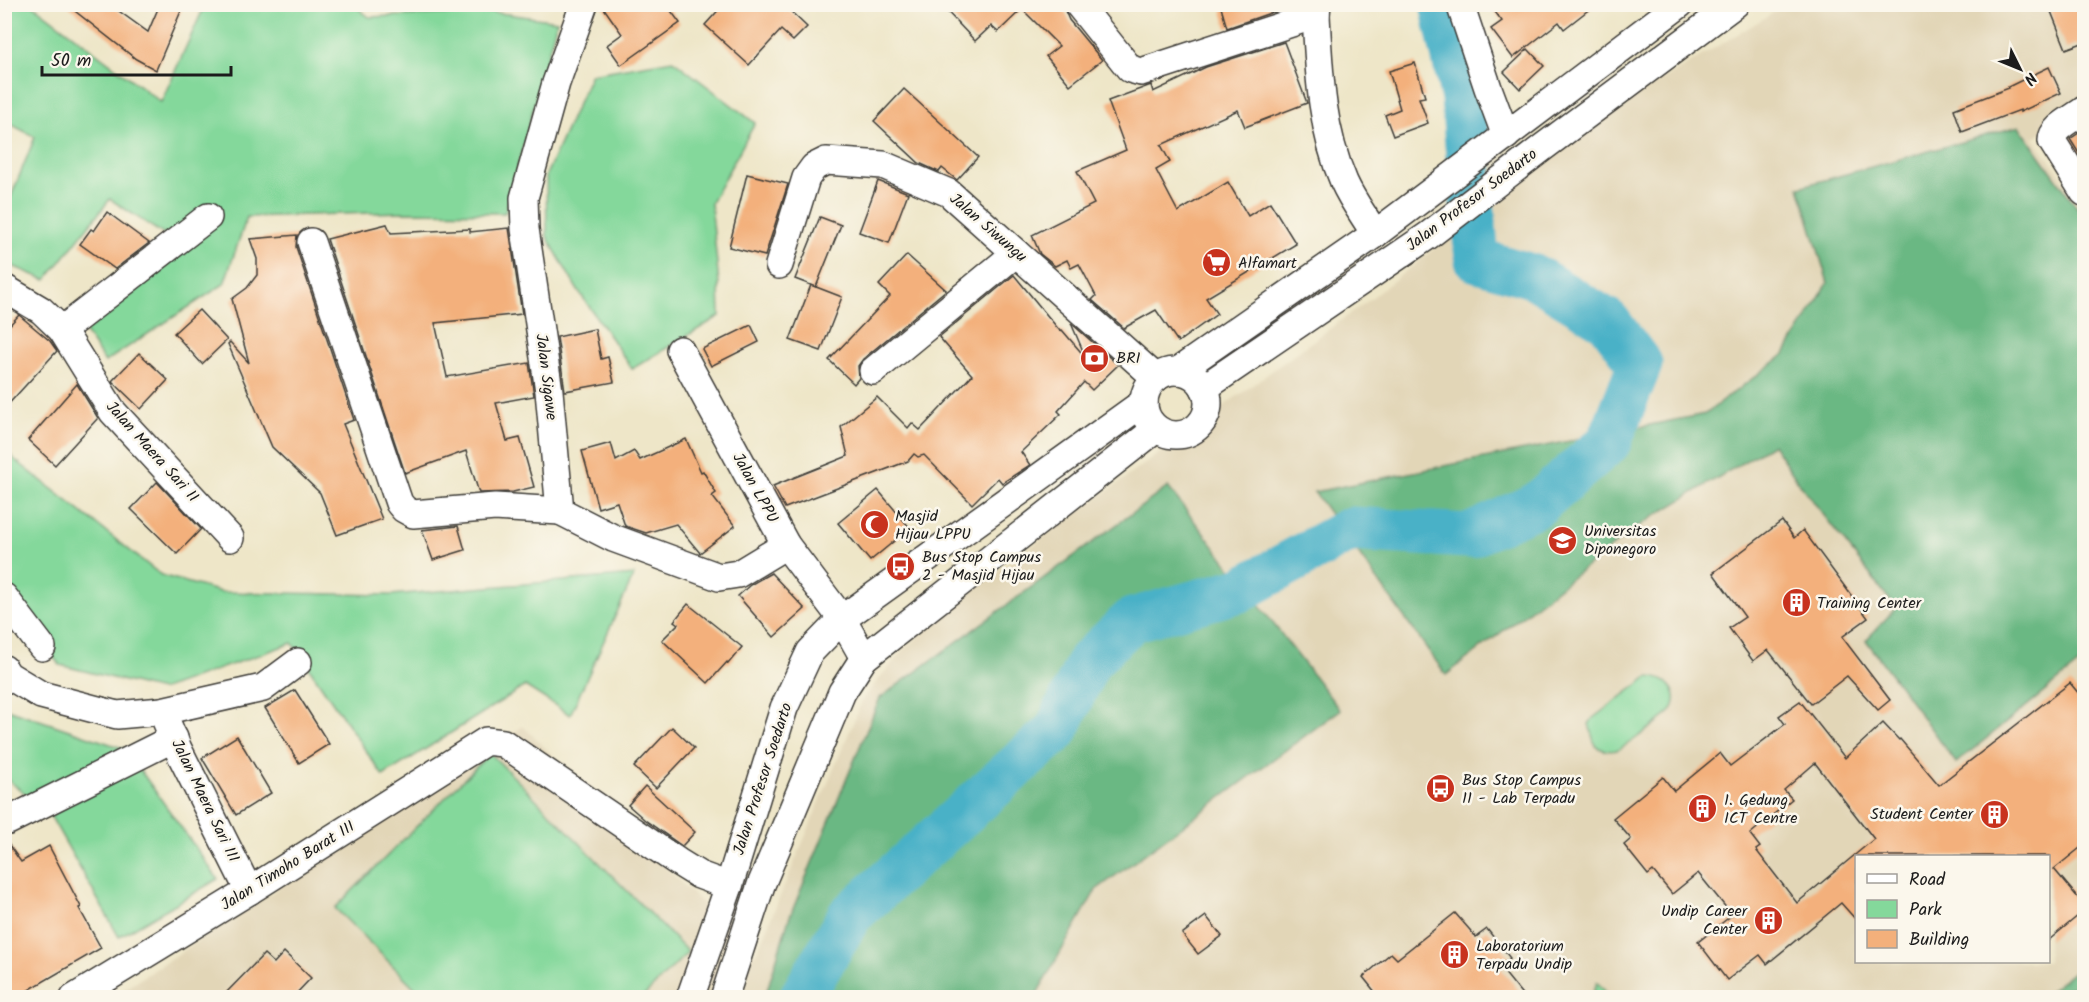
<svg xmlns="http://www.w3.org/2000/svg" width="2089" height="1002" font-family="Kalam,sans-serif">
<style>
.built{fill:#e2d6b7;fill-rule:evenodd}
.green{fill:#84d89b;stroke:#507a5c;stroke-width:1.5}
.forest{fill:#6bb883;stroke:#446a50;stroke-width:1.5}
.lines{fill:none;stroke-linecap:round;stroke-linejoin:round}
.river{stroke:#48b1c7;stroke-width:45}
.building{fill:#f3b07b;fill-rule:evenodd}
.minor-casing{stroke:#3c3a36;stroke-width:30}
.minor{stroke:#fff;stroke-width:27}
.labels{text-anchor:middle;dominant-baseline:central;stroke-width:5;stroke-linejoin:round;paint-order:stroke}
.street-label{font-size:16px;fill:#1c1c1c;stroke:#fbf7ec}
.poi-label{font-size:16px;fill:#1c1c1c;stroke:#fbf7ec;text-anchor:start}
</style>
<rect width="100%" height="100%" fill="#fbf7ec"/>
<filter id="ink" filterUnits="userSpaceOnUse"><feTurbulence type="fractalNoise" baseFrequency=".0167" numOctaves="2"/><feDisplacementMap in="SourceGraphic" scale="12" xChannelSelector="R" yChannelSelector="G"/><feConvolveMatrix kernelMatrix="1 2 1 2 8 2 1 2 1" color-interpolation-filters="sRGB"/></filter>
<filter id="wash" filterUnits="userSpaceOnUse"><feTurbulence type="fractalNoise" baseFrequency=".008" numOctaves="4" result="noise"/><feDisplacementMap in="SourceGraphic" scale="24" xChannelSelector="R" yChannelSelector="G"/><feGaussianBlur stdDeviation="1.35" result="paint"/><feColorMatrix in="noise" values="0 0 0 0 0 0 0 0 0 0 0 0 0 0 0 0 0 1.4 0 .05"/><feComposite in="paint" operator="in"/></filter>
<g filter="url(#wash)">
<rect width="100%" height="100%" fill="#eee6c8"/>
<path class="built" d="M 1786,5 L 2084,5 L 2084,95 L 2034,138 L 2084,208 L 2084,997 L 111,998 L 282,886 L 523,726 L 755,956 L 864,697 L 904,649 L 984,581 L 1365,303 L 1612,110 ZM 1856,856 L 2048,856 L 2048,962 L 1856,962 Z"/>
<g class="green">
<path d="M 353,4 L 369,17 L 492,12 L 557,21 L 505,213 L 403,212 L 247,217 L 224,284 L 105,362 L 85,332 L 177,255 L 172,240 L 110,199 L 46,280 L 5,263 L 4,214 L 35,137 L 5,121 L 5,5 L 33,5 L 161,102 L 205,5 Z"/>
<path d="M 673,60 L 755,123 L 711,203 L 719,284 L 720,316 L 632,369 L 577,289 L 547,237 L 546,175 L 591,74 Z"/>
<path d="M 4,448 L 14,459 L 161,575 L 221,592 L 391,595 L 634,575 L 570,715 L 525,686 L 383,776 L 292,643 L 161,690 L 60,665 L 5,602 Z"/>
<path d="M 1648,677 C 1667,677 1683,693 1671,711 C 1667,716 1623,749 1617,750 C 1609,752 1602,750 1595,746 L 1589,724 L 1593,718 Z"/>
<path d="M 4,708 L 125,749 L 218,879 L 119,937 L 47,810 L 5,778 Z"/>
<path d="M 490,753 L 688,952 L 643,997 L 424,997 L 335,908 Z"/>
<path d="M 1597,982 L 1610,997 L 1592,997 Z"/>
</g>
<g class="forest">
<path d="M 2019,126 L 2084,217 L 2084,660 L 1956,763 L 1866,640 L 1896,608 L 1798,482 L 1773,444 L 1640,525 L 1446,675 L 1314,492 L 1705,414 L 1785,354 L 1828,283 L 1799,187 Z"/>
<path d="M 1168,487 L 1340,710 L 1096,890 L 1035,997 L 765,997 L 788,921 L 880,698 Z"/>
<path d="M 2084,963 L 2084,980 L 2050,997 L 2043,997 Z"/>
</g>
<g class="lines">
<path class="river" d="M 801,998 L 850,915 L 1056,731 L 1089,661 L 1132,620 L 1240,590 L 1351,529 L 1469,536 L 1538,504 L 1609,442 L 1640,364 L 1608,321 L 1535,277 L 1477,260 L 1463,98 L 1442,4"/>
</g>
<g id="blocks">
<g class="building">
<path d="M 66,4 L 109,4 L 148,32 L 160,4 L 184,4 L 156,70 L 136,59 Z"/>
<path d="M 601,4 L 666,4 L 680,23 L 621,65 L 607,45 L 622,34 Z"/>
<path d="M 724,4 L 783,4 L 807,27 L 793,41 L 781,30 L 749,65 L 705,25 Z"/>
<path d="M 940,4 L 1062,4 L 1069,20 L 1102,60 L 1070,85 L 1046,56 L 1059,46 L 1022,9 L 998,32 L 991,26 L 975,41 Z"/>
<path d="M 1220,4 L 1270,4 L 1273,12 L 1227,28 Z"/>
<path d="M 1489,4 L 1596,4 L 1564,29 L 1559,22 L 1513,58 L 1491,29 L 1502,21 Z"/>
<path d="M 2048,4 L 2085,4 L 2085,42 L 2066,49 Z"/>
<path d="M 1284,42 L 1307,103 L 1245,127 L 1238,110 L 1161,145 L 1170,162 L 1156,170 L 1178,212 L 1228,182 L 1248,216 L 1270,202 L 1296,244 L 1206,298 L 1217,314 L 1178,342 L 1156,310 L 1124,328 L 1092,300 L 1096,296 L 1079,264 L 1071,268 L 1067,260 L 1055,266 L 1040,254 L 1032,235 L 1094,204 L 1077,171 L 1126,150 L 1108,101 L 1151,85 L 1153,92 L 1206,67 Z"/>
<path d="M 1528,49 L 1544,66 L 1520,89 L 1504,72 Z"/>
<path d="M 1415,63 L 1425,97 L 1419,98 L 1428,123 L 1393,136 L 1385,115 L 1400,109 L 1389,71 Z"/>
<path d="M 2049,67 L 2061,93 L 2020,112 L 2020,110 L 1962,132 L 1954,109 L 2009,88 L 2008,87 Z"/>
<path d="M 904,89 L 978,157 L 957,180 L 942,168 L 939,172 L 919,163 L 874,121 Z"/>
<path d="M 2085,129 L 2085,163 L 2070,139 Z"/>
<path d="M 747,174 L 788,184 L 765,256 L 729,247 Z"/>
<path d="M 878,181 L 908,193 L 889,243 L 859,232 Z"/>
<path d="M 107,212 L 149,243 L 115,269 L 80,244 L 91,229 L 94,231 Z"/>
<path d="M 820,217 L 841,225 L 816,287 L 795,279 Z"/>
<path d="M 387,224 L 391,233 L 470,229 L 470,232 L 509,228 L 522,314 L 435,323 L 447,377 L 529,363 L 534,396 L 496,403 L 507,441 L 520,438 L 534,487 L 513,492 L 479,493 L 466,451 L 405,473 L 327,239 Z"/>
<path d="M 297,235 L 296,247 L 354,420 L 343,424 L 382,519 L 337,535 L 320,493 L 272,447 L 228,344 L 230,342 L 249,363 L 232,299 L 247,288 L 257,275 L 257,259 L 250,239 Z"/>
<path d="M 907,255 L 946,290 L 863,359 L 858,366 L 859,378 L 854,384 L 829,360 L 890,296 L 879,285 Z"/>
<path d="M 1014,275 L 1060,331 L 1062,330 L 1086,358 L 1071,323 L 1118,365 L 1092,390 L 1084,382 L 1058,411 L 1061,414 L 1021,452 L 1030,465 L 1002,483 L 998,478 L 972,504 L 924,455 L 918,457 L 914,454 L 908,461 L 785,508 L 773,486 L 848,456 L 841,427 L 877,397 L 908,428 L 912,423 L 920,430 L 972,375 L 939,337 Z"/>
<path d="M 811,285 L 842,297 L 821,351 L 790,340 Z"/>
<path d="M 199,310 L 227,340 L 202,364 L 174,333 Z"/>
<path d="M 19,315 L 50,341 L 57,351 L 4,409 L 4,331 Z"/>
<path d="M 751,325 L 759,342 L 711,366 L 702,349 Z"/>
<path d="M 595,329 L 601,359 L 608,357 L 614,382 L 565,391 L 557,337 Z"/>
<path d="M 139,353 L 168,380 L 141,409 L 112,381 Z"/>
<path d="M 77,384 L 98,418 L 55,465 L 28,440 Z"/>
<path d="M 686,439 L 701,472 L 703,471 L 716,493 L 712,496 L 735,526 L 700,553 L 676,524 L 646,533 L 625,526 L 617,502 L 598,508 L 582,451 L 611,443 L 616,461 L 634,451 L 640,460 Z"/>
<path d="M 157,482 L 201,529 L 177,554 L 131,509 Z"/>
<path d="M 878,490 L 910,528 L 870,561 L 838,523 Z"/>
<path d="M 1782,521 L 1794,538 L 1803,530 L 1868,618 L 1842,637 L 1890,700 L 1878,710 L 1847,676 L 1811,704 L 1768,650 L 1753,661 L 1729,628 L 1745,617 L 1713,573 Z"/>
<path d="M 458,526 L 465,550 L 433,560 L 422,530 Z"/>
<path d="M 771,573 L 805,609 L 774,637 L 738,596 L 750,585 Z"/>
<path d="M 688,604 L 742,647 L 728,664 L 727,662 L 708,683 L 662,640 L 678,624 L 674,621 Z"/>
<path d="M 2070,683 L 2085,701 L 2085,844 L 2054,869 L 2085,906 L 2085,910 L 2049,940 L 2049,856 L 1857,856 L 1857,921 L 1841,903 L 1767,964 L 1760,955 L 1727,980 L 1698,942 L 1732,915 L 1698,873 L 1672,894 L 1653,871 L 1648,875 L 1624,845 L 1631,839 L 1613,818 L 1663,777 L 1674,791 L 1720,753 L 1730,766 L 1785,724 L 1779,716 L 1800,701 L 1845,758 L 1883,723 L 1899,740 L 1900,739 L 1939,785 ZM 1815,763 L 1874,839 L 1797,903 L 1756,850 L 1760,847 L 1750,834 L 1792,799 L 1784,790 Z"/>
<path d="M 295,690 L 329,744 L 299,763 L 265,708 Z"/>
<path d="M 672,727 L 694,748 L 656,788 L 634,767 Z"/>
<path d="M 237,736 L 271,793 L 236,815 L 202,758 Z"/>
<path d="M 645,786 L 695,832 L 682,846 L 645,820 L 628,805 Z"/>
<path d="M 4,838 L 21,862 L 49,846 L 81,907 L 79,908 L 101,948 L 15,998 L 4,998 Z"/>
<path d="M 1455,913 L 1476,937 L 1487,929 L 1510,958 L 1499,966 L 1525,998 L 1380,998 L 1363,977 L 1391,953 L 1397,959 Z"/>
<path d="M 1206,916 L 1222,936 L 1198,954 L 1182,934 Z"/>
<path d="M 284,952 L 311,978 L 292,998 L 221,998 L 264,954 L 274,963 Z"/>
</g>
</g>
</g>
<g filter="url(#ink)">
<use href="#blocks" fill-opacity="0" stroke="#3c3a36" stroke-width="1.5"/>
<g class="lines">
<defs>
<g id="minor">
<path d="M 584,4 L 556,83 L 524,198 L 525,229 L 549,391 L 560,511 L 613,538 L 719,577 L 738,574 L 786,545"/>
<path d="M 1078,4 L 1130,69 L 1141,72 L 1316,15"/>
<path d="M 1317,4 L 1316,15 C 1319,72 1321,129 1344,182 C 1352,200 1365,217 1375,234"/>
<path d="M 1460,4 L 1488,88 L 1506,136"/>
<path d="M 2084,110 C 2074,118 2051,128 2052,141 L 2084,192"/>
<path d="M 311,242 L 399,503 L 404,509 L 413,514 L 495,507 L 560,511"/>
<path d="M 779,265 L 806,178 L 814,167 L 826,161 L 883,165 L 949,193 L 1156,378"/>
<path d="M 4,288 L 41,310 L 62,330 L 113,412 L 230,538"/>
<path d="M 62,330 L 208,217"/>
<path d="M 680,350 L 786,545 L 842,619 L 864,658"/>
<path d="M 873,371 L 1016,253"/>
<path d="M 1178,371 L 1375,234 L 1680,4"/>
<circle cx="1176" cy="403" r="32"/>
<path d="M 1204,388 L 1429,235 L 1542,148 L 1735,4"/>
<path d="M 4,597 L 42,647"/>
<path d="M 4,669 L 8,675 L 41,695 L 117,715 L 162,711 L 263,688 L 298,662"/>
<path d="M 162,711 L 178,749 L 249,891"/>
<path d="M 8,821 L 174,738"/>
<path d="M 74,998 L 249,891 L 486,741 L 503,743 L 678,862 L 699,875 L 729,886"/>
<path d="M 690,998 L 729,886 L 784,708 L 810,652 L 842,619 L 1144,402"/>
<path d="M 724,998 L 761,885 L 842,692 L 864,658 L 1156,429"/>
</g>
</defs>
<use href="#minor" class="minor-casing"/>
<use href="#minor" class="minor"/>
</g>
</g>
<defs>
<symbol id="supermarket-disc" viewBox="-11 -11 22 22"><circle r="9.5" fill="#c8321e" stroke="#fbf7ec"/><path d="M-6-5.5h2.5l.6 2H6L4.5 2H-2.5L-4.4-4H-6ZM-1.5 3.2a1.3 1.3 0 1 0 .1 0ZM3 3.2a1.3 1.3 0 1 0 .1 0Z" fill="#fff"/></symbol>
<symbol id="bank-disc" viewBox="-11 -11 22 22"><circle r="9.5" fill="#c8321e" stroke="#fbf7ec"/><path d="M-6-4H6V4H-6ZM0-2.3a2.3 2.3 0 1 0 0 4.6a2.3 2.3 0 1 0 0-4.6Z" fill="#fff"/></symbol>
<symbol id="mosque-disc" viewBox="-11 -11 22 22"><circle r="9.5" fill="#c8321e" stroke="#fbf7ec"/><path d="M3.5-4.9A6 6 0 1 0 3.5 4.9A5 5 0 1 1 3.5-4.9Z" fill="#fff"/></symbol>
<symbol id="university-disc" viewBox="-11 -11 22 22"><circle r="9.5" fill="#c8321e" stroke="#fbf7ec"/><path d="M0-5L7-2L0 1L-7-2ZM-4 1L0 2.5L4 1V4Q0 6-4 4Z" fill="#fff"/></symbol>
<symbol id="bus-disc" viewBox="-11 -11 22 22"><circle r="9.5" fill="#c8321e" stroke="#fbf7ec"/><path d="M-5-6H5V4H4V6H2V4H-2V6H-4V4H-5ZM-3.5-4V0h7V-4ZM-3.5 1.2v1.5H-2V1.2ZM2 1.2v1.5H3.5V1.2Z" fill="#fff"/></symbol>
<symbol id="building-disc" viewBox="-11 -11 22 22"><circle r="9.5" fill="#c8321e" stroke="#fbf7ec"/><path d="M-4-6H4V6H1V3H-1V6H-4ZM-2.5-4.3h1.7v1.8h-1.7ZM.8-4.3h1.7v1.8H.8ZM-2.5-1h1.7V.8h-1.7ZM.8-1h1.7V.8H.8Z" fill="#fff"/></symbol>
</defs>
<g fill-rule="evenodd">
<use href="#supermarket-disc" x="1200" y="246" width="33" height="33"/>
<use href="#bank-disc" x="1078" y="342" width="33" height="33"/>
<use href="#mosque-disc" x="858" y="508" width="33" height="33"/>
<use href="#university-disc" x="1546" y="524" width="33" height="33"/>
<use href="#bus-disc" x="884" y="550" width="33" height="33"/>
<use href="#building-disc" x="1780" y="586" width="33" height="33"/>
<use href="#bus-disc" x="1424" y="772" width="33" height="33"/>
<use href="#building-disc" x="1686" y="792" width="33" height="33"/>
<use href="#building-disc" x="1978" y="798" width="33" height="33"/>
<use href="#building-disc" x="1752" y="904" width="33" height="33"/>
<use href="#building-disc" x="1438" y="938" width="33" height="33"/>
</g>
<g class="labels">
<g class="street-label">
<text transform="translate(1472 200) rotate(-37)">Jalan Profesor Soedarto</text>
<text transform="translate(988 228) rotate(41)">Jalan Siwungu</text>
<text transform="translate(546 377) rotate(83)">Jalan Sigawe</text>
<text transform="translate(152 452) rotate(48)">Jalan Maera Sari II</text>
<text transform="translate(755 488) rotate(61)">Jalan LPPU</text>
<text transform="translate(763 779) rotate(-72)">Jalan Profesor Soedarto</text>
<text transform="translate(205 801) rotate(64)">Jalan Maera Sari III</text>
<text transform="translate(288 866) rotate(-32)">Jalan Timoho Barat III</text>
</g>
<g class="poi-label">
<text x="1238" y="263">Alfamart</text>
<text x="1116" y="358">BRI</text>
<text x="895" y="516">Masjid<tspan x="895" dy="18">Hijau LPPU</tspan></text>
<text x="1584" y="531">Universitas<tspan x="1584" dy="18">Diponegoro</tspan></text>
<text x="922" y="557">Bus Stop Campus<tspan x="922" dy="18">2 - Masjid Hijau</tspan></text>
<text x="1817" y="603">Training Center</text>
<text x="1462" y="780">Bus Stop Campus<tspan x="1462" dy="18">11 - Lab Terpadu</tspan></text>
<text x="1724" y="800">1. Gedung<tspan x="1724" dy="18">ICT Centre</tspan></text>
<text x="1973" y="814" text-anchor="end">Student Center</text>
<text x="1747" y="911" text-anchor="end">Undip Career<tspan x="1747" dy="18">Center</tspan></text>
<text x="1476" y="946">Laboratorium<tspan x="1476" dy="18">Terpadu Undip</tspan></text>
</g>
</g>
<rect width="2089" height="1002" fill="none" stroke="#fbf7ec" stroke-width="24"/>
<rect x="1855" y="855" width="195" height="108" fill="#fbf7ec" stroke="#a29f99" stroke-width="1.5"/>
<rect x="1867" y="874" width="30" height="9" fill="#ffffff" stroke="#a29f99" stroke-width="1.5"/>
<text x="1909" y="885" font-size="18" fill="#1c1c1c">Road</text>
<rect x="1867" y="900" width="30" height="18" fill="#84d89b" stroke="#a29f99" stroke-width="1.5"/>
<text x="1909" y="915" font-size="18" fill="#1c1c1c">Park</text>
<rect x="1867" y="930" width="30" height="18" fill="#f3b07b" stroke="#a29f99" stroke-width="1.5"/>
<text x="1909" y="945" font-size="18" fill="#1c1c1c">Building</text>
<g transform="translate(2020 69) rotate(133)" stroke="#fbf7ec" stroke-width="4.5" paint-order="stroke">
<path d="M0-4.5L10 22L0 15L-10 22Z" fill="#1c1c1c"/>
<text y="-9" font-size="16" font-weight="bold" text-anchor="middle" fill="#1c1c1c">N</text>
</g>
<path d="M42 66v9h189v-9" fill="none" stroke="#1c1c1c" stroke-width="3"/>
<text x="51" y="66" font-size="18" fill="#1c1c1c" stroke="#fbf7ec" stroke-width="4.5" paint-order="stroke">50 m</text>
</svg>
